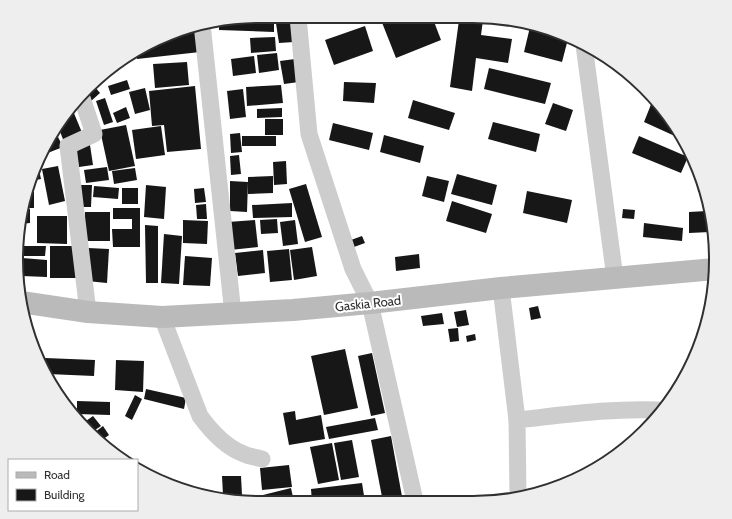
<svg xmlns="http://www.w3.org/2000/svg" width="732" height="519" viewBox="0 0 732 519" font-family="Cabin,sans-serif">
  <rect width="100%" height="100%" fill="#fff"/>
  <!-- building -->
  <g fill="#171717">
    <path d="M 260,16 L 274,16 L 274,32 L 219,30 L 219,21 Z"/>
    <path d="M 283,16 L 292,17 L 294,42 L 279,43 L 275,17 Z"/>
    <path d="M 320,17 L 349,18 L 349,19 L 320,21 Z"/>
    <path d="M 385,18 L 433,19 L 441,40 L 396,58 L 381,20 Z"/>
    <path d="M 459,20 L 483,20 L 481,35 L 512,39 L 508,63 L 476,58 L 472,91 L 450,87 Z"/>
    <path d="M 194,25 L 200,52 L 137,59 L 136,52 Z"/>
    <path d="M 365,26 L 373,51 L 334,65 L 325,40 Z"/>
    <path d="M 530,27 L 549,32 L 568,39 L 562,62 L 524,52 Z"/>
    <path d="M 275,37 L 276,51 L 251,53 L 250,38 Z"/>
    <path d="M 277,53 L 279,70 L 259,73 L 257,55 Z"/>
    <path d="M 254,56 L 256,73 L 233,76 L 231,59 Z"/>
    <path d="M 295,59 L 299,82 L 284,84 L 280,61 Z"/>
    <path d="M 187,62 L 189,85 L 155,88 L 153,64 Z"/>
    <path d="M 489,68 L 551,83 L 545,104 L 484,89 Z"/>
    <path d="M 127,80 L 130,89 L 111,95 L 108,86 Z"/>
    <path d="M 344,82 L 376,83 L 374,103 L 343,101 Z"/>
    <path d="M 281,85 L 283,103 L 247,106 L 246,87 Z"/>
    <path d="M 195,86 L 201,149 L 167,152 L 164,125 L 152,126 L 149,91 Z"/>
    <path d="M 95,87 L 100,93 L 90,102 L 85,96 Z"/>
    <path d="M 145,88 L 150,110 L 135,114 L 129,92 Z"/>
    <path d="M 243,89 L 246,117 L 230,119 L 227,91 Z"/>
    <path d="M 105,98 L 113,122 L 104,125 L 96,101 Z"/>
    <path d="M 413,100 L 455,113 L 449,130 L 408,118 Z"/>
    <path d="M 652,102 L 659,106 L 677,137 L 644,122 Z"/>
    <path d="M 553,103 L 573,110 L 566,131 L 545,124 Z"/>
    <path d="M 71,106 L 83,135 L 64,142 L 58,126 Z"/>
    <path d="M 126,107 L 130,118 L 117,123 L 113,113 Z"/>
    <path d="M 282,108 L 282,117 L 257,118 L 257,109 Z"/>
    <rect x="265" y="119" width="18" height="16"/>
    <path d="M 493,122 L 540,134 L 536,152 L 488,139 Z"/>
    <path d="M 333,123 L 373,133 L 369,150 L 329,140 Z"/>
    <path d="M 126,125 L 135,166 L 109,171 L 100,130 Z"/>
    <path d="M 161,126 L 165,155 L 136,159 L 132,130 Z"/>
    <path d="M 55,131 L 63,147 L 40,156 L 41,152 Z"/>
    <path d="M 240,133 L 242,152 L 231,153 L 230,134 Z"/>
    <path d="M 384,135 L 424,146 L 420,163 L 380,152 Z"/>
    <rect x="242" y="136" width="34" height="10"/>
    <path d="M 639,136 L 688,157 L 681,173 L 632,153 Z"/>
    <path d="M 90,145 L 93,165 L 79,167 L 75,147 Z"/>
    <path d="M 239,155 L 241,174 L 231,175 L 230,156 Z"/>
    <path d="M 286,161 L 287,184 L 274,185 L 273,162 Z"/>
    <path d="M 58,166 L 65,201 L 49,205 L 42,169 Z"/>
    <path d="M 107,167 L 109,180 L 86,183 L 84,170 Z"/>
    <path d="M 135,168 L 137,180 L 114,184 L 112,171 Z"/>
    <path d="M 39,170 L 41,179 L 31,181 L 35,171 Z"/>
    <path d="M 457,174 L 497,185 L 492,205 L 451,194 Z"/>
    <path d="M 273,176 L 273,193 L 248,194 L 248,177 Z"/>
    <path d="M 427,176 L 449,181 L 444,202 L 422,196 Z"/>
    <path d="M 697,177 L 701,177 L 703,181 L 704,192 L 698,192 Z"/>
    <path d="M 230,181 L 248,182 L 247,212 L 230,211 Z"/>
    <path d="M 306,184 L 322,237 L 305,242 L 289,189 Z"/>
    <path d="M 77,185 L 92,185 L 91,207 L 77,207 Z"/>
    <path d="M 146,185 L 166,187 L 164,219 L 144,217 Z"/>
    <path d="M 94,186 L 119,188 L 118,199 L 93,197 Z"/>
    <rect x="122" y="188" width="16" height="16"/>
    <path d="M 204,188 L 206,202 L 195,203 L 194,189 Z"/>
    <path d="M 527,191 L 572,200 L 567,223 L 523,213 Z"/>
    <path d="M 27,192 L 34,192 L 34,208 L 22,208 Z"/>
    <path d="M 452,201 L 492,214 L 486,233 L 446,221 Z"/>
    <path d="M 292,203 L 292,217 L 253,218 L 252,205 Z"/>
    <path d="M 206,204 L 207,219 L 197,219 L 196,205 Z"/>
    <path d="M 113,208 L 140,208 L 140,247 L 113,247 L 112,229 L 132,229 L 132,219 L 113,219 Z"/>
    <path d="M 30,209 L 30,223 L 20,224 L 22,210 Z"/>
    <path d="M 623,209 L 635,210 L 634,219 L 622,218 Z"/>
    <path d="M 707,211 L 710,232 L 689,233 L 689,212 Z"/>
    <rect x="85" y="212" width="25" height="29"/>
    <path d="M 37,216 L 67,216 L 67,244 L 37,243 Z"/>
    <path d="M 277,219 L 278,233 L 261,234 L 260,220 Z"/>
    <path d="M 183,220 L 208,221 L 207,244 L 183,243 Z"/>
    <path d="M 255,220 L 258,247 L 230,250 L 228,222 Z"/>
    <path d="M 295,220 L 298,244 L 283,246 L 280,222 Z"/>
    <path d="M 644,223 L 683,228 L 682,241 L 643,237 Z"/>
    <path d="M 145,225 L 158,226 L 158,283 L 146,283 Z"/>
    <path d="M 164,234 L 182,236 L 179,284 L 161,283 Z"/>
    <path d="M 362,236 L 365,243 L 354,247 L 351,240 Z"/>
    <path d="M 21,246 L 46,246 L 45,256 L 20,256 Z"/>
    <path d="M 50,246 L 75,246 L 76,278 L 50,278 Z"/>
    <path d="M 312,247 L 317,276 L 294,280 L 290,250 Z"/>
    <path d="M 88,248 L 109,249 L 107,283 L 87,281 Z"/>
    <path d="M 289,249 L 292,280 L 270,282 L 267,251 Z"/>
    <path d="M 263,250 L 265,273 L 238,276 L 235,253 Z"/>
    <path d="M 419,254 L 420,268 L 396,271 L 395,257 Z"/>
    <path d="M 185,256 L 212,258 L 210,286 L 183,285 Z"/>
    <path d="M 22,258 L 47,260 L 47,277 L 22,276 Z"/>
    <path d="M 538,306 L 541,318 L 531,320 L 529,308 Z"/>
    <path d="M 466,310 L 469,325 L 457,327 L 454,312 Z"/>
    <path d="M 442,313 L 444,324 L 423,326 L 421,316 Z"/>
    <path d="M 458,328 L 459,341 L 450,342 L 448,329 Z"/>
    <path d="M 475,334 L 476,340 L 467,342 L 466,336 Z"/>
    <path d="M 345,349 L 358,408 L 324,415 L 311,356 Z"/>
    <path d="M 372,353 L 385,413 L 371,416 L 358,356 Z"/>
    <path d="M 45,358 L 95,360 L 94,376 L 48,374 L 45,369 Z"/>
    <path d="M 116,360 L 144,361 L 143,392 L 115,390 Z"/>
    <path d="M 146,389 L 186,398 L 184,409 L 144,399 Z"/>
    <path d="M 135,395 L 142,399 L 132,420 L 125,416 Z"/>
    <path d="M 77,401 L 110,402 L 110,415 L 77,414 Z"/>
    <path d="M 295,411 L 296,420 L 321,415 L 325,439 L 289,445 L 283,413 Z"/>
    <path d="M 82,416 L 86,421 L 93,416 L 101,426 L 92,432 L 77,420 Z"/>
    <path d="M 375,418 L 378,430 L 329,439 L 326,427 Z"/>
    <path d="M 103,426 L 109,435 L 102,440 L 94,433 Z"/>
    <path d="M 391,436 L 403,502 L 383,502 L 371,440 Z"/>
    <path d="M 352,440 L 359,477 L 341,480 L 334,443 Z"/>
    <path d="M 332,443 L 339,480 L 318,484 L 310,447 Z"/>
    <path d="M 289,465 L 292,487 L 262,490 L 260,468 Z"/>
    <path d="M 222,476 L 241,476 L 242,495 L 223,495 Z"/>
    <path d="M 362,483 L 365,502 L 312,502 L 311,489 Z"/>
    <path d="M 291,488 L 294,502 L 256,502 L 255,497 Z"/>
  </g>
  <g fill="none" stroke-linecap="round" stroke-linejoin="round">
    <!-- minor -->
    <g stroke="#cdcdcd" stroke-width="17">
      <path d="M 298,17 L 309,134 L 353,269 L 370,303 L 415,501"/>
      <path d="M 202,24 L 233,314"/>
      <path d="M 584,45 L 615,278"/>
      <path d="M 81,95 L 94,134 L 68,146 L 88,312"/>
      <path d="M 501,288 L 517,420"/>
      <path d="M 162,317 L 200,416 C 211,431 227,448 244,454 C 250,457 256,457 262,459"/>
      <path d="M 518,497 L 517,420 C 564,415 611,408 658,410"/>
    </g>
    <!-- secondary -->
    <path stroke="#bababa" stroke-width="22" d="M 21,302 L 88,312 L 162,317 L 293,310 L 370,303 L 501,288 L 715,269"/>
  </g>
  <g text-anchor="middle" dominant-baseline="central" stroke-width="4" stroke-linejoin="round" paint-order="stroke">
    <!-- street labels -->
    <g font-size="13" fill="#303030" stroke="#fff">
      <text transform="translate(368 303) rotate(-6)">Gaskia Road</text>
    </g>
  </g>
  <!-- crop -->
  <path d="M0 0H732V519H0ZM259 23H473A236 236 0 0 1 709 259V260A236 236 0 0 1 473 496H259A236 236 0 0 1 23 260V259A236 236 0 0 1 259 23Z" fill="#eee" fill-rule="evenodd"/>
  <path fill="none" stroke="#303030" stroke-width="2" d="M259 23H473A236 236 0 0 1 709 259V260A236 236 0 0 1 473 496H259A236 236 0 0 1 23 260V259A236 236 0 0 1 259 23Z"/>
  <!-- legend -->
  <rect x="8" y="459" width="130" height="52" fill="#ffffff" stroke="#acacac"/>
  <rect x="16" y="472" width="20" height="6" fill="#bababa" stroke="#acacac"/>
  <text x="44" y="479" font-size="12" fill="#303030">Road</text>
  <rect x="16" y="489" width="20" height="12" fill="#171717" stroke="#acacac"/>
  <text x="44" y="499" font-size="12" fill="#303030">Building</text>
</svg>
